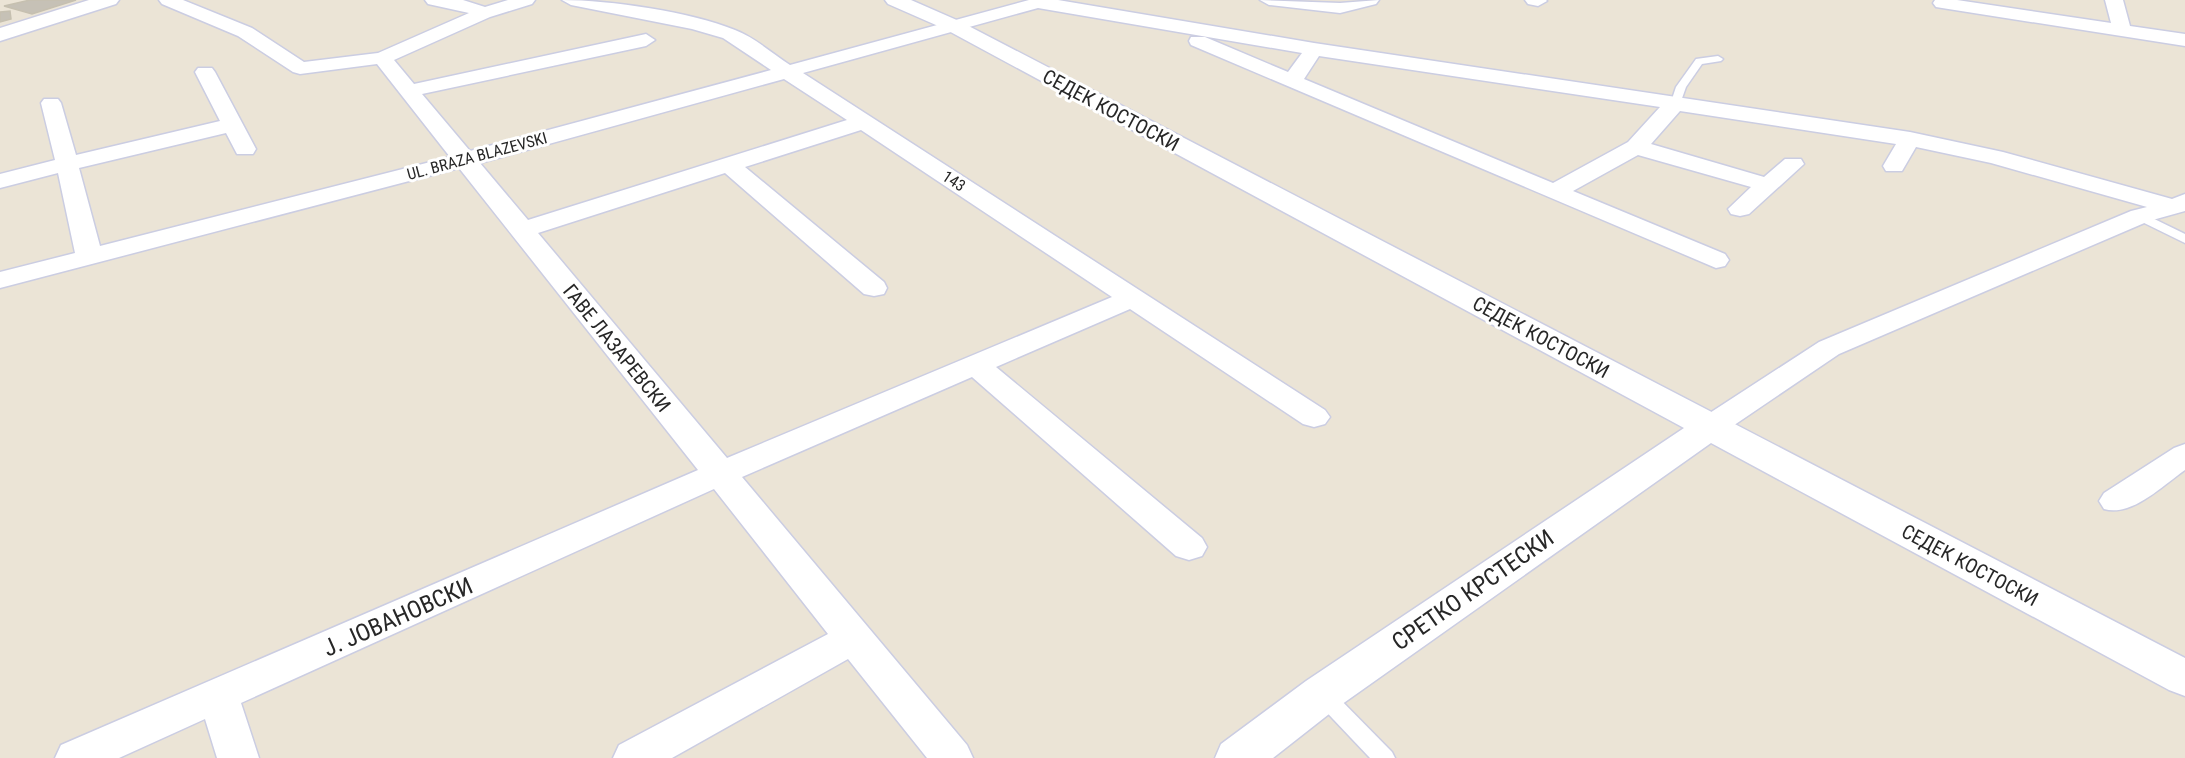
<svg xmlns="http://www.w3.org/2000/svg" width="2185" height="758" viewBox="0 0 2185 758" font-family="'Roboto Condensed',sans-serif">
  <rect width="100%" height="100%" fill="#ebe4d6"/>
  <!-- building -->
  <g fill="#c6c1b6" stroke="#c6c0b0" stroke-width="1.5">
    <path d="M 30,0 L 76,0 L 32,14 L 4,6 Z"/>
    <path d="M 10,11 L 11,19 L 0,22 L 0,12 Z"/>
  </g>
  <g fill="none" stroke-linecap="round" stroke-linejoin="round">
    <defs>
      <g id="lane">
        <path d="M 1718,56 L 1723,59 L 1721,61 L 1702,64 L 1686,87 L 1680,104 L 1672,104 L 1671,102 L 1676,87 L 1696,59 Z"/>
        <path d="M 2140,212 L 2185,234 L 2185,243 L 2136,219 L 2136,213 Z"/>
        <path d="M 1322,686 L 1329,688 L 1392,752 L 1395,758 L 1370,758 L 1315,700 L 1312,694 L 1315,688 Z"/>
      </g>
      <g id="street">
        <path d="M 159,0 L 183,0 L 252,28 L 304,62 L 378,53 L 469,13 L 428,4 L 425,0 L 463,0 L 485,7 L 508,0 L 535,0 L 532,4 L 490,17 L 394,60 L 414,84 L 646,34 L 655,40 L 646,46 L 422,94 L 470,151 L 771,70 L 723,38 L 692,29 L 571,5 L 562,0 C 610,0 691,12 735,30 C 754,37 773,54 790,65 L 1029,0 L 1058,0 L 1314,43 L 1910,132 L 2003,152 L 2172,199 L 2185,194 L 2185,211 L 2149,221 L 1839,354 L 1721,434 L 1710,437 L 1699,434 L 1694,427 L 1699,420 L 1819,342 L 2131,211 L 2147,207 L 1991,163 L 1916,147 L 1902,171 L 1886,171 L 1883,166 L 1896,144 L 1680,111 L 1651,144 L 1764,177 L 1785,159 L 1801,159 L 1804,164 L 1749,214 L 1740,216 L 1731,214 L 1728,209 L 1751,187 L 1638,155 L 1573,191 L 1725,254 L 1729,260 L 1725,266 L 1716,268 L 1191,45 L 1189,41 L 1191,37 L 1205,37 L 1288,72 L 1302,53 L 1038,8 L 803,73 L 1325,410 L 1330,417 L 1325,424 L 1314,427 L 1303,424 L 1130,309 L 996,367 L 1202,538 L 1207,547 L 1202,556 L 1189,560 L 1176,556 L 972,377 L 742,477 L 967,745 L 973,758 L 927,758 L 848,659 L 672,758 L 613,758 L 619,745 L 828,634 L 714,489 L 241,703 L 259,758 L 217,758 L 205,719 L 119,758 L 55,758 L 61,745 L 698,470 L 459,168 L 0,288 L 0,272 L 75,253 L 58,173 L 0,188 L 0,174 L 55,160 L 41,103 L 44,99 L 58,99 L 61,103 L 76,155 L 220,121 L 195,72 L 198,68 L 212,68 L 215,72 L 256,149 L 253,154 L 237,154 L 226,133 L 79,168 L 100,246 L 450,157 L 377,64 L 300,74 L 293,72 L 238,36 L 162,4 ZM 1319,56 L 1660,107 L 1628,142 L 1553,183 L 1304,79 ZM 784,79 L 847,120 L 528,220 L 480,163 ZM 861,130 L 1112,297 L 727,458 L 538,233 L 725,173 L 864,294 L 874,296 L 884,294 L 887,288 L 884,282 L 745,167 Z"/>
        <path d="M 1260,0 L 1340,3 L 1379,0 L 1376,4 L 1340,13 L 1269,5 Z"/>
        <path d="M 1525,0 L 1546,0 L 1547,1 L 1538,6 L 1528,4 Z"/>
        <path d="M 1935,0 L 1957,0 L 2111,23 L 2105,0 L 2123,0 L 2130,26 L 2185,34 L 2185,46 L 1942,8 L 1936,7 L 1933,3 Z"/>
        <path d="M 2185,444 L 2185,470 C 2162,486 2132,517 2104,509 L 2099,501 L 2104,493 L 2174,448 Z"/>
      </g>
      <g id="secondary">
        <path d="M 89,0 L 119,0 L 116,4 L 0,41 L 0,28 Z"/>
        <path d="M 885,0 L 911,0 L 959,21 L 2185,658 L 2185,696 L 2169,690 L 1711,443 L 1338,707 L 1273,758 L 1215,758 L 1221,744 L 1306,681 L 1684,428 L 945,29 L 888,4 Z"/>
      </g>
    </defs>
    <!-- lane casing -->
    <use href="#lane" stroke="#cbcde2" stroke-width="3"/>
    <!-- street casing -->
    <use href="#street" stroke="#cbcde2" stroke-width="3"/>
    <!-- secondary casing -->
    <use href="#secondary" stroke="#cbcde2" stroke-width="3"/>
    <!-- lane -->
    <use href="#lane" fill="#fff" fill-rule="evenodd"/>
    <!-- street -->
    <use href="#street" fill="#fff" fill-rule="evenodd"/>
    <!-- secondary -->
    <use href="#secondary" fill="#fff" fill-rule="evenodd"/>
  </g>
  <g text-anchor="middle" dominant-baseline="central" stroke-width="6" stroke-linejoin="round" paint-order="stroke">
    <!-- far-street labels -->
    <g font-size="16" fill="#272727" stroke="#fff">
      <text transform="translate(477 156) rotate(-15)">UL. BRAZA BLAZEVSKI</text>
      <text transform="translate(954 181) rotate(33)">143</text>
    </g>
    <!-- street labels -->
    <g font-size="20" fill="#272727" stroke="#fff">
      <text transform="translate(1111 110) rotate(28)">СЕДЕК КОСТОСКИ</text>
      <text transform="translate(1541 337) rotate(28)">СЕДЕК КОСТОСКИ</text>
      <text transform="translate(617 348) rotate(51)">ГАВЕ ЛАЗАРЕВСКИ</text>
      <text transform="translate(1970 565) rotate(28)">СЕДЕК КОСТОСКИ</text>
    </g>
    <!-- near-street labels -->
    <g font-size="24" fill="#272727" stroke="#fff">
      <text transform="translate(1473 590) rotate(-35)">СРЕТКО КРСТЕСКИ</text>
      <text transform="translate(398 617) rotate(-24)">Ј. ЈОВАНОВСКИ</text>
    </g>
  </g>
</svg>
